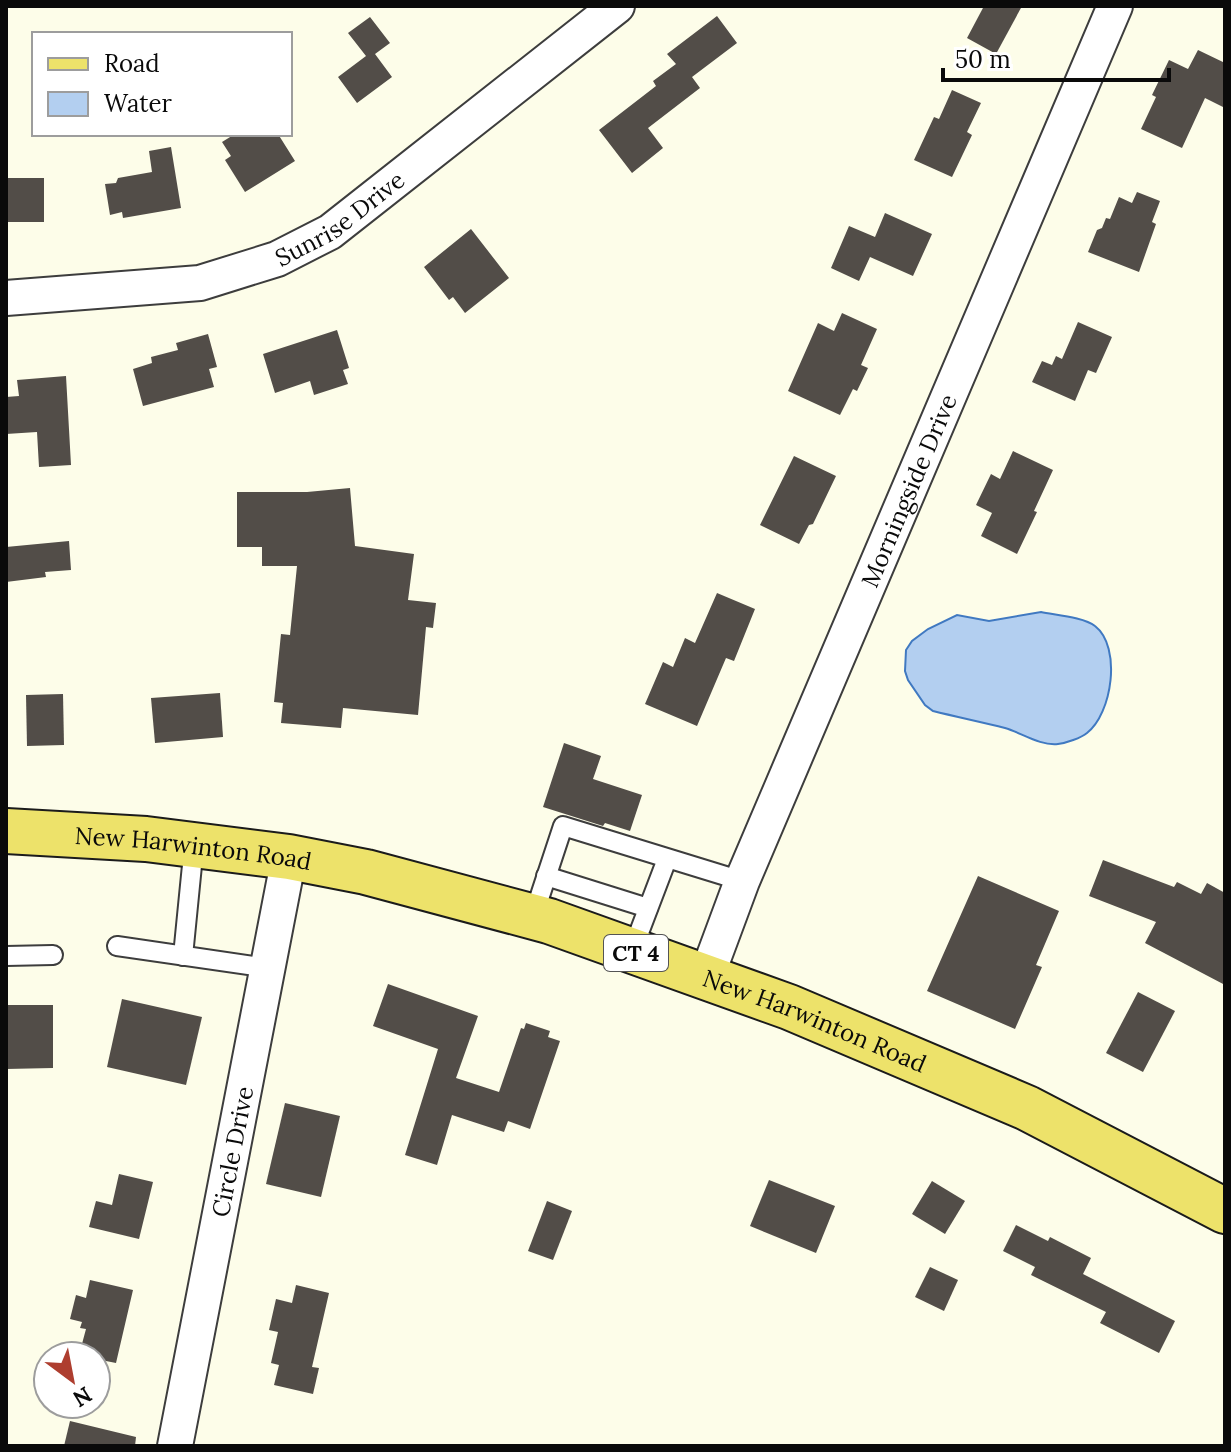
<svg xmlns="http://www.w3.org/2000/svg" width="1231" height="1452" viewBox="0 0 1231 1452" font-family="Lora,serif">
  <rect width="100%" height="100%" fill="#fdfde9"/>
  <!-- water -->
  <path fill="#b3cff0" stroke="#4079c1" stroke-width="2" d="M 1041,612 C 1055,615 1084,617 1095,626 C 1122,647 1112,714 1087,733 C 1081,738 1066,743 1058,744 C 1040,746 1022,733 1005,728 C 981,722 957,717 933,711 L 925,705 L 908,680 L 905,671 L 906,650 L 912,641 L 928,629 L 957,615 L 989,621 Z"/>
  <!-- building -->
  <g fill="#524d48">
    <path d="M 984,6 L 1022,6 L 996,54 L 967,38 Z"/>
    <path d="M 717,16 L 737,43 L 692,77 L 700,88 L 648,128 L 663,148 L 632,173 L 599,130 L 656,86 L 653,81 L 676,64 L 667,54 Z"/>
    <path d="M 370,17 L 390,43 L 375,54 L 392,77 L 357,103 L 338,77 L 366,56 L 348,33 Z"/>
    <path d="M 1198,50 L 1225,63 L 1225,108 L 1205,98 L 1182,148 L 1141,129 L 1156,97 L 1152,95 L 1169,60 L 1188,69 Z"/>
    <path d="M 952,90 L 981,103 L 967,132 L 972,135 L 952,177 L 914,160 L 934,117 L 939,119 Z"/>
    <path d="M 235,134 L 278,134 L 295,161 L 245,192 L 225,160 L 231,156 L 222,142 Z"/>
    <path d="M 171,147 L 181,208 L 123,218 L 122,212 L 110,215 L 105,184 L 116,183 L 118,178 L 152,172 L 149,151 Z"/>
    <rect x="6" y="178" width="38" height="44"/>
    <path d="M 1137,192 L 1160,201 L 1152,222 L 1156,224 L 1139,272 L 1088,252 L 1097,230 L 1102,228 L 1106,218 L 1110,219 L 1119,197 L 1132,203 Z"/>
    <path d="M 885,213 L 932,234 L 913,276 L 870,257 L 859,281 L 831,268 L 849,226 L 875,237 Z"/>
    <path d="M 471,229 L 509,278 L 465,313 L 453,297 L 449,300 L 424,267 Z"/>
    <path d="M 842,313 L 877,329 L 861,365 L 868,368 L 857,391 L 853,389 L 840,415 L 788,391 L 818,323 L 834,331 Z"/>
    <path d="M 1078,322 L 1112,337 L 1096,373 L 1088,370 L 1075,401 L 1032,382 L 1042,361 L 1052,365 L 1056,356 L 1062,359 Z"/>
    <path d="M 337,330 L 349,368 L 343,370 L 348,384 L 314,395 L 310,381 L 275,393 L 263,354 Z"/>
    <path d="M 208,334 L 217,367 L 209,369 L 214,387 L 143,406 L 133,369 L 152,363 L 151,357 L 178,350 L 176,343 Z"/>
    <path d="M 66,376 L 71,465 L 39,467 L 37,432 L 6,434 L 6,397 L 19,396 L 17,380 Z"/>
    <path d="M 1013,451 L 1053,470 L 1034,511 L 1037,512 L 1017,554 L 981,536 L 992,513 L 976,505 L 991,474 L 1000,479 Z"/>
    <path d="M 794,456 L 836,476 L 813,524 L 809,525 L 799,544 L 760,525 Z"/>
    <path d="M 350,488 L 355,546 L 414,554 L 408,600 L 436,603 L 433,628 L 426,627 L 418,715 L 343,708 L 341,728 L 281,723 L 283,703 L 274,702 L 281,634 L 290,635 L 297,566 L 262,566 L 262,547 L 237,547 L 237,492 L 307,492 Z"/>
    <path d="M 69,541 L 71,570 L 45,572 L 46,577 L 6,582 L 6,547 Z"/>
    <path d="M 717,593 L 755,609 L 734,661 L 726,658 L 697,726 L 645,704 L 663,662 L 673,667 L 685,638 L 695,643 Z"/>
    <path d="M 220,693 L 223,737 L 155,743 L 151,698 Z"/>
    <path d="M 63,694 L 64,745 L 27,746 L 26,695 Z"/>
    <path d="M 564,743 L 601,756 L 593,779 L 642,795 L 630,831 L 605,823 L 603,826 L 543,807 Z"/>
    <path d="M 1103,860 L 1174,887 L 1177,882 L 1201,894 L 1207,883 L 1225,893 L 1225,985 L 1145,943 L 1156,922 L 1089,896 Z"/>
    <path d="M 978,876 L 1059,911 L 1036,965 L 1042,967 L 1015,1029 L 927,991 Z"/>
    <path d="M 388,984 L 478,1016 L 456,1078 L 499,1092 L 521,1028 L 524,1029 L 526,1023 L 550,1031 L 548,1037 L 560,1041 L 530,1129 L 508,1121 L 504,1132 L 452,1115 L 437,1165 L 405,1155 L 438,1049 L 373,1026 Z"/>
    <path d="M 1138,992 L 1175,1011 L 1143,1072 L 1106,1053 Z"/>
    <path d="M 122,999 L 202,1017 L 186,1085 L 107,1067 Z"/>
    <path d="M 6,1005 L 53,1005 L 53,1068 L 6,1069 Z"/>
    <path d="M 285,1103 L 340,1116 L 321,1197 L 266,1184 Z"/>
    <path d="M 119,1174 L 153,1182 L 139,1239 L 89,1227 L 96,1201 L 112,1205 Z"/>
    <path d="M 769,1180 L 835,1206 L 816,1253 L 750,1226 Z"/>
    <path d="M 932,1181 L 965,1201 L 945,1234 L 912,1214 Z"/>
    <path d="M 547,1201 L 572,1211 L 553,1260 L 528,1251 Z"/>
    <path d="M 1016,1225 L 1048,1241 L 1050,1237 L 1091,1258 L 1083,1274 L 1175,1321 L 1159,1353 L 1100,1323 L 1106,1312 L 1031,1275 L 1035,1267 L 1003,1251 Z"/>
    <path d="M 930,1267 L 958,1280 L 944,1311 L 915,1297 Z"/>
    <path d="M 90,1280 L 133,1290 L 116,1363 L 96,1359 L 96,1356 L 79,1355 L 86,1329 L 80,1328 L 82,1322 L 70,1319 L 76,1295 L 86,1298 Z"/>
    <path d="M 296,1285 L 329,1293 L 312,1367 L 319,1368 L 313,1394 L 274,1385 L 279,1365 L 271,1363 L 278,1332 L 269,1330 L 276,1299 L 292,1303 Z"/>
    <path d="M 70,1421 L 136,1437 L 135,1446 L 64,1446 Z"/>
  </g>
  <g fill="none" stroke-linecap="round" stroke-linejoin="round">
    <defs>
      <g id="lane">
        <path d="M 546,876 L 648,908"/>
        <path d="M 533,917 L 563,826 L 742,881"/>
        <path d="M 117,946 L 268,968"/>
        <path d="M 632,951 L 667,859"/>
        <path d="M 6,956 L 53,955"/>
        <path d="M 183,956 L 194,845"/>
      </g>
      <g id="street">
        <path id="s1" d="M 6,298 L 200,283 L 277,259 L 330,232 L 617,6"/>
        <path id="s2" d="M 706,978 L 742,881 L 1115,6"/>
        <path id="s3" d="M 175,1446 L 289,857"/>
      </g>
      <g id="primary">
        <path id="s4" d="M 6,831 L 146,839 L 289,857 L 366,872 L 549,921 L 789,1007 L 1027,1108 L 1225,1211"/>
      </g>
    </defs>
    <!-- lane casing -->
    <use href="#lane" stroke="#3d3d3d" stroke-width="22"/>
    <!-- street casing -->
    <use href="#street" stroke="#3d3d3d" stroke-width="38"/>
    <!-- primary casing -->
    <use href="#primary" stroke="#1b1b1b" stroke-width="48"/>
    <!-- lane -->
    <use href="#lane" stroke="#fff" stroke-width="18"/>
    <!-- street -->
    <use href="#street" stroke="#fff" stroke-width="34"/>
    <!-- primary -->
    <use href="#primary" stroke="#ede26a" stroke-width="44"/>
  </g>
  <g text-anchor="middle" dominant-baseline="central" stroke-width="8" stroke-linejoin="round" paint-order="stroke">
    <!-- shield labels -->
    <rect fill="#fff" stroke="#545454" stroke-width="2" x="604" y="935" width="64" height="36" rx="6"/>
    <g font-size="22" font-weight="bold" fill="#0a0a0a">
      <text x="636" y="953">CT 4</text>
    </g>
    <!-- street labels -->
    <g font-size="24" fill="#0a0a0a" stroke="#fff">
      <text stroke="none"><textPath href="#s1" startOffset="350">Sunrise Drive</textPath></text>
      <text stroke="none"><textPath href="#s2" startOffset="528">Morningside Drive</textPath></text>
      <text stroke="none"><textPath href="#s4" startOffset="188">New Harwinton Road</textPath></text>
      <text stroke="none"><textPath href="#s4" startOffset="836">New Harwinton Road</textPath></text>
      <text stroke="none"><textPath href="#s3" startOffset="300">Circle Drive</textPath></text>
    </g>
  </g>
  <!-- border -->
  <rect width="1231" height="1452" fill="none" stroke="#0a0a0a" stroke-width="16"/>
  <!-- legend -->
  <rect x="32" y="32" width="260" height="104" fill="#ffffff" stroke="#9d9d9d" stroke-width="2"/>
  <rect x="48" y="58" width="40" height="12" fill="#ede26a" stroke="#9d9d9d" stroke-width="2"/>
  <text x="104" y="72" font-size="24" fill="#0a0a0a">Road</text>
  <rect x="48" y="92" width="40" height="24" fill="#b3cff0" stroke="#9d9d9d" stroke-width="2"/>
  <text x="104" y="112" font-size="24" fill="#0a0a0a">Water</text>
  <!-- north arrow -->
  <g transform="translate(72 1380) rotate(148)"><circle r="38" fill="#ffffff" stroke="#9d9d9d" stroke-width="2"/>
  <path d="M0-6L14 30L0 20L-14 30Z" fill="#ae3e2f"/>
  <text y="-12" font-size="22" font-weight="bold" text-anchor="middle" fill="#0a0a0a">N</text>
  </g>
  <!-- scale -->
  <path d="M943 68v12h226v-12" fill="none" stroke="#0a0a0a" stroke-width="4"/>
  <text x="955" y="68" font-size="24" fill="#0a0a0a" stroke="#ffffff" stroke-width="6" paint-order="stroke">50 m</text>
</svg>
